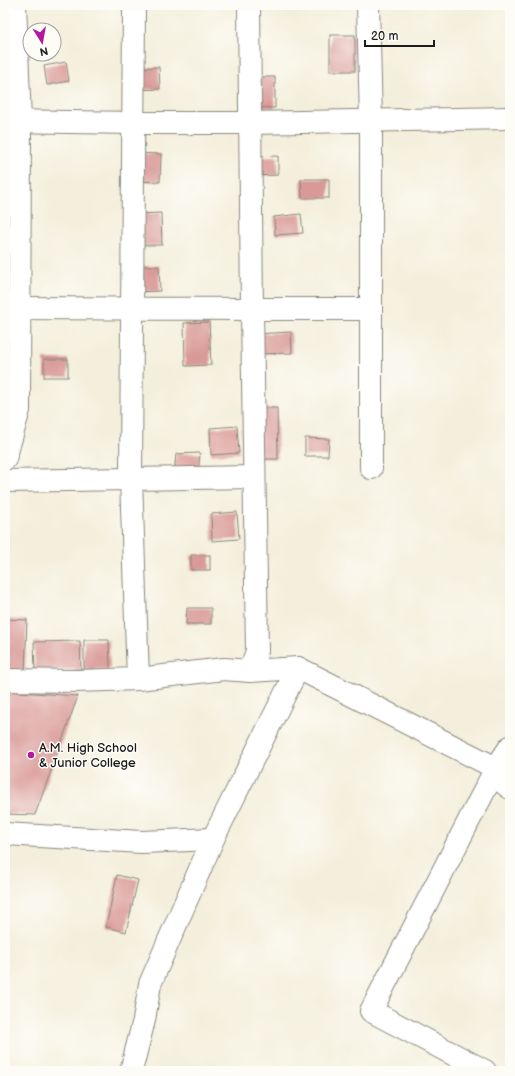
<svg xmlns="http://www.w3.org/2000/svg" width="515" height="1076" viewBox="0 0 515 1076" font-family="'Balsamiq Sans',sans-serif">
  <rect width="100%" height="100%" fill="#fdfcf7"/>
  <filter id="ink" filterUnits="userSpaceOnUse"><feTurbulence type="fractalNoise" baseFrequency=".025" numOctaves="2"/><feDisplacementMap in="SourceGraphic" scale="8" xChannelSelector="R" yChannelSelector="G"/><feConvolveMatrix kernelMatrix="1 2 1 2 8 2 1 2 1" color-interpolation-filters="sRGB"/></filter>
  <filter id="wash" filterUnits="userSpaceOnUse"><feTurbulence type="fractalNoise" baseFrequency=".012" numOctaves="4" result="noise"/><feDisplacementMap in="SourceGraphic" scale="16" xChannelSelector="R" yChannelSelector="G"/><feGaussianBlur stdDeviation="0.9" result="paint"/><feColorMatrix in="noise" values="0 0 0 0 0 0 0 0 0 0 0 0 0 0 0 0 0 1.4 0 .05"/><feComposite in="paint" operator="in"/></filter>
  <g filter="url(#wash)">
    <rect width="100%" height="100%" fill="#f4efdc"/>
    <g id="blocks">
      <!-- building -->
      <g fill="#d99996">
        <rect x="330" y="35" width="25" height="36"/>
        <path d="M 66,62 L 69,81 L 47,85 L 44,66 Z"/>
        <path d="M 159,67 L 160,89 L 135,90 L 135,68 Z"/>
        <path d="M 246,77 L 275,77 L 275,108 L 245,107 Z"/>
        <path d="M 133,153 L 161,154 L 160,182 L 133,181 Z"/>
        <path d="M 278,156 L 278,175 L 253,176 L 253,157 Z"/>
        <path d="M 301,179 L 329,179 L 329,198 L 302,198 Z"/>
        <path d="M 161,213 L 162,245 L 135,245 L 135,214 Z"/>
        <path d="M 301,214 L 303,233 L 275,235 L 274,217 Z"/>
        <path d="M 134,266 L 159,266 L 160,291 L 134,292 Z"/>
        <path d="M 209,322 L 211,365 L 185,366 L 184,323 Z"/>
        <path d="M 291,332 L 292,353 L 256,354 L 255,334 Z"/>
        <rect x="44" y="359" width="24" height="18"/>
        <path d="M 258,408 L 277,408 L 278,459 L 259,459 Z"/>
        <path d="M 237,426 L 239,453 L 211,455 L 210,428 Z"/>
        <path d="M 305,438 L 329,439 L 328,456 L 305,456 Z"/>
        <path d="M 200,453 L 198,475 L 174,474 L 176,454 Z"/>
        <path d="M 237,512 L 239,539 L 212,541 L 211,514 Z"/>
        <rect x="191" y="555" width="19" height="15"/>
        <path d="M 187,608 L 211,608 L 211,624 L 186,624 Z"/>
        <path d="M 5,619 L 27,620 L 25,671 L 5,671 Z"/>
        <path d="M 84,640 L 109,640 L 110,669 L 84,669 Z"/>
        <path d="M 80,641 L 81,669 L 35,671 L 34,642 Z"/>
        <path d="M 5,691 L 78,696 L 35,815 L 5,814 Z"/>
        <path d="M 117,875 L 138,880 L 126,932 L 106,927 Z"/>
      </g>
    </g>
  </g>
  <g filter="url(#ink)">
    <use href="#blocks" fill-opacity="0" stroke="#88867c" stroke-width="1"/>
    <g fill="none" stroke-linecap="round" stroke-linejoin="round">
      <defs>
        <g id="minor">
          <path d="M 249,5 L 252,309 L 370,309"/>
          <path d="M 368,5 L 371,120 L 371,468"/>
          <path d="M 5,121 L 134,123 L 250,123 L 510,118"/>
          <path d="M 5,308 L 252,309 L 257,651 L 250,671 L 224,669 L 138,679 L 131,479 L 134,5"/>
          <path d="M 5,459 L 19,410 L 20,120 L 15,5"/>
          <path d="M 5,481 L 254,477"/>
          <path d="M 250,671 L 298,668 L 496,768"/>
          <path d="M 5,680 L 76,681 L 138,679"/>
          <path d="M 493,775 L 510,788"/>
          <path d="M 5,834 L 142,842 L 213,839"/>
          <path d="M 131,1071 L 144,1020 L 150,984 L 213,839 L 298,668"/>
          <path d="M 485,1071 L 371,1011 L 496,768 L 510,747"/>
        </g>
      </defs>
      <!-- minor casing -->
      <use href="#minor" stroke="#88867c" stroke-width="24"/>
      <!-- minor -->
      <use href="#minor" stroke="#fff" stroke-width="22"/>
    </g>
  </g>
  <!-- markers -->
  <circle fill="#b5179e" stroke="#fdfcf7" stroke-width="1.5" cx="31" cy="755" r="4"/>
  <g text-anchor="middle" dominant-baseline="central" stroke-width="3" stroke-linejoin="round" paint-order="stroke">
    <!-- poi labels -->
    <g font-size="13" fill="#1c1c1c" stroke="#fdfcf7" text-anchor="start">
      <text x="39" y="748">A.M. High School<tspan x="39" dy="15">&amp; Junior College</tspan></text>
    </g>
  </g>
  <!-- margin -->
  <rect width="515" height="1076" fill="none" stroke="#fdfcf7" stroke-width="20"/>
  <!-- north arrow -->
  <g transform="translate(42 42) rotate(169)"><circle r="19" fill="#fdfcf7" stroke="#a3a29f"/>
  <path d="M0-3L7 15L0 10L-7 15Z" fill="#b5179e"/>
  <text y="-6" font-size="11" font-weight="bold" text-anchor="middle" fill="#1c1c1c">N</text>
  </g>
  <!-- scale -->
  <path d="M365 40v6h69v-6" fill="none" stroke="#1c1c1c" stroke-width="2"/>
  <text x="371" y="40" font-size="12" fill="#1c1c1c" stroke="#fdfcf7" stroke-width="3" paint-order="stroke">20 m</text>
</svg>
